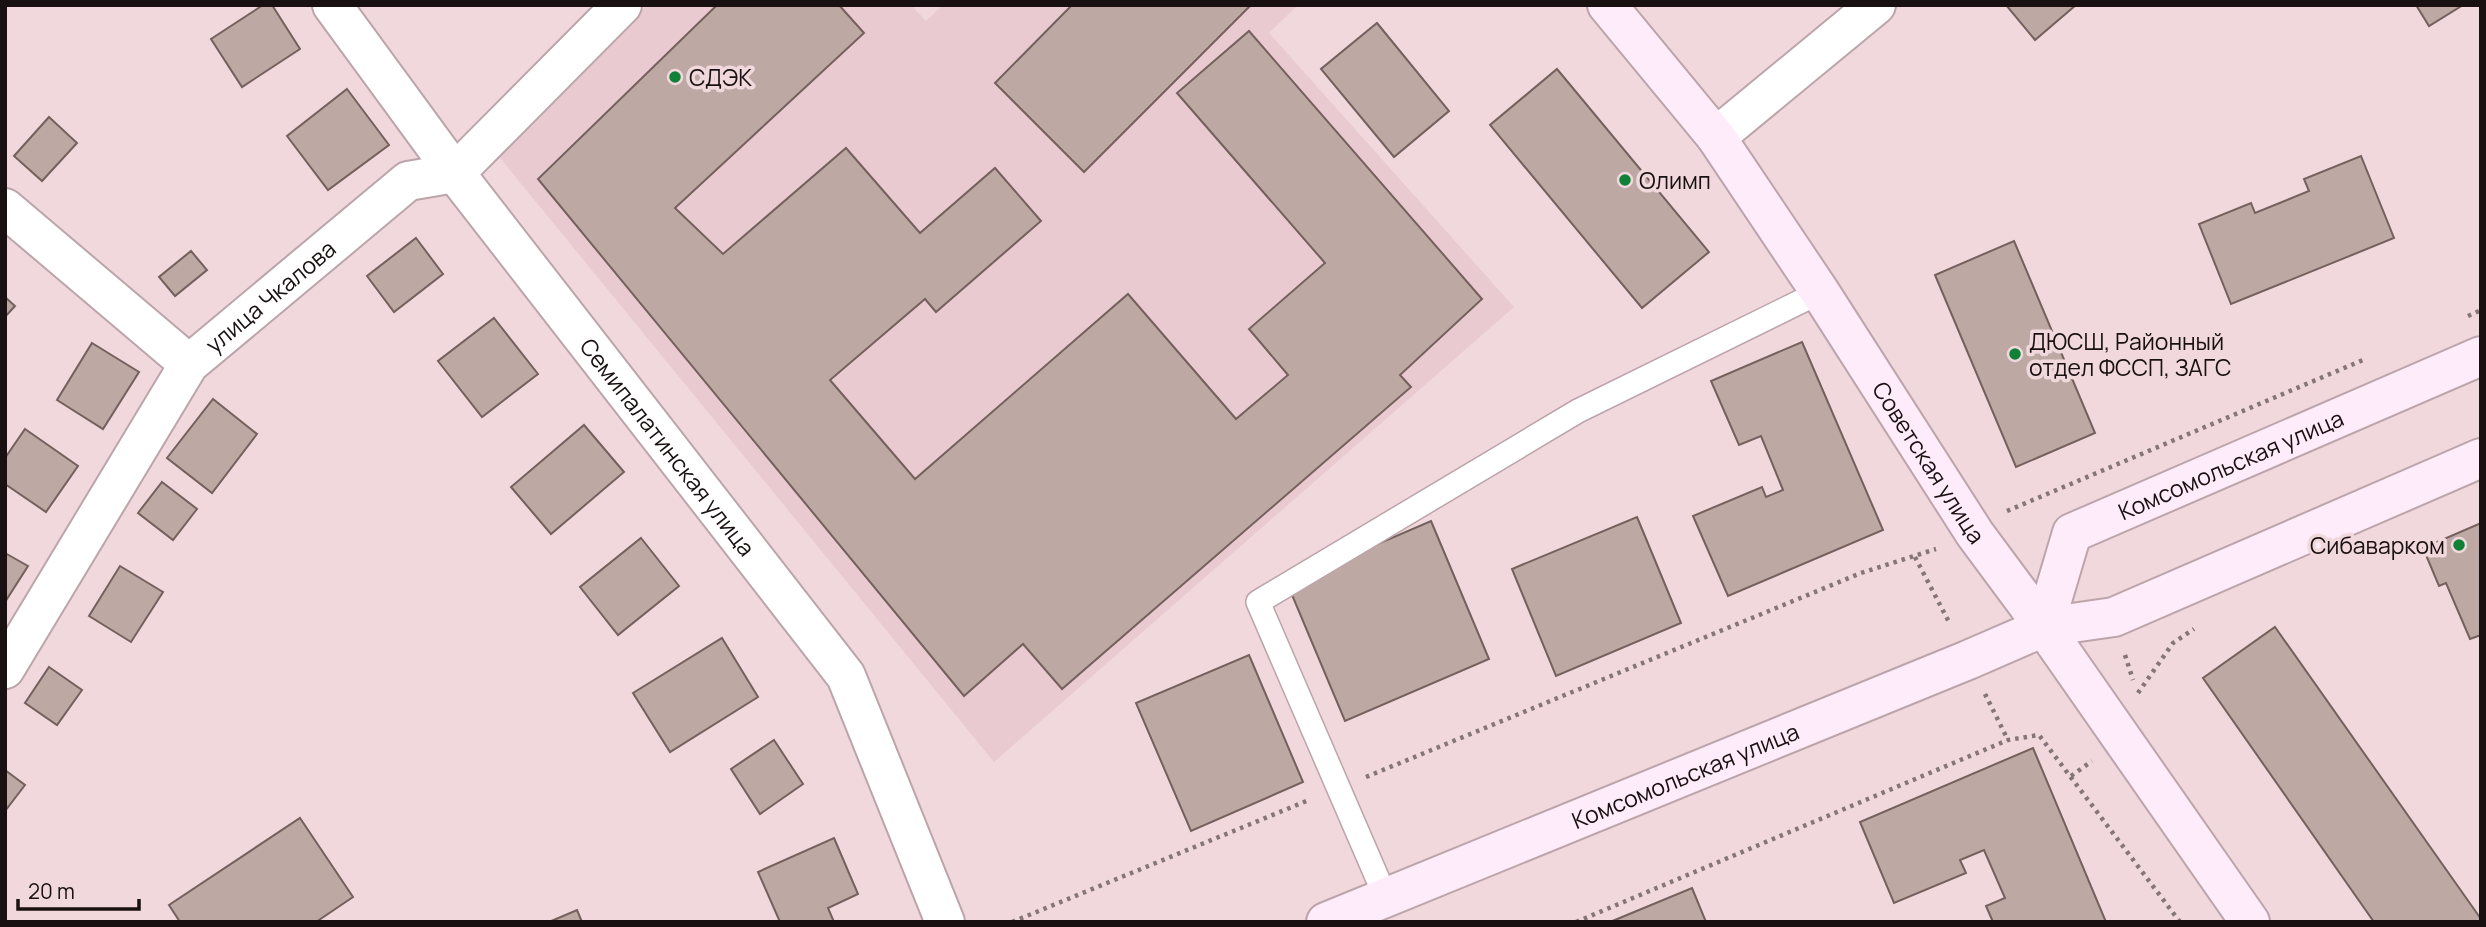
<svg xmlns="http://www.w3.org/2000/svg" width="2486" height="927" viewBox="0 0 2486 927" font-family="Manrope,sans-serif">
  <rect width="100%" height="100%" fill="#f0d8dd"/>
  <!-- built -->
  <path fill="#eacad1" d="M 647,5 L 911,5 L 926,21 L 943,5 L 1298,5 L 1269,33 L 1514,307 L 994,762 L 496,153 Z"/>
  <!-- building -->
  <g fill="#bea8a3" stroke="#74605c" stroke-width="2">
    <path d="M 263,5 L 272,5 L 300,49 L 242,87 L 211,39 Z"/>
    <path d="M 717,5 L 839,5 L 864,33 L 675,208 L 723,254 L 846,148 L 920,233 L 995,168 L 1041,221 L 936,312 L 925,299 L 830,380 L 915,479 L 1128,294 L 1236,419 L 1288,375 L 1249,329 L 1325,263 L 1177,93 L 1249,31 L 1482,299 L 1400,375 L 1411,387 L 1062,689 L 1023,644 L 964,696 L 538,179 Z"/>
    <path d="M 1072,5 L 1251,5 L 1084,172 L 995,83 Z"/>
    <path d="M 2006,5 L 2076,5 L 2035,40 Z"/>
    <path d="M 2416,5 L 2463,5 L 2429,26 Z"/>
    <path d="M 1377,23 L 1449,111 L 1394,157 L 1321,69 Z"/>
    <path d="M 1557,69 L 1709,252 L 1642,308 L 1490,125 Z"/>
    <path d="M 347,89 L 389,145 L 328,190 L 287,136 Z"/>
    <path d="M 49,117 L 77,143 L 42,181 L 14,156 Z"/>
    <path d="M 2361,156 L 2394,238 L 2231,304 L 2199,224 L 2251,203 L 2255,213 L 2309,191 L 2304,179 Z"/>
    <path d="M 416,238 L 443,274 L 394,312 L 367,276 Z"/>
    <path d="M 2014,241 L 2095,433 L 2016,467 L 1935,275 Z"/>
    <path d="M 191,251 L 207,270 L 175,296 L 159,277 Z"/>
    <path d="M 5,297 L 15,306 L 5,317 Z"/>
    <path d="M 494,318 L 538,374 L 482,417 L 438,361 Z"/>
    <path d="M 1802,342 L 1883,530 L 1728,596 L 1693,516 L 1762,487 L 1766,497 L 1783,490 L 1761,436 L 1739,445 L 1711,381 Z"/>
    <path d="M 92,343 L 139,372 L 103,429 L 57,400 Z"/>
    <path d="M 213,399 L 257,434 L 212,493 L 167,458 Z"/>
    <path d="M 584,425 L 624,472 L 551,534 L 511,487 Z"/>
    <path d="M 25,429 L 78,466 L 46,512 L 5,484 L 5,458 Z"/>
    <path d="M 162,482 L 197,509 L 173,540 L 138,513 Z"/>
    <path d="M 1637,517 L 1681,623 L 1556,676 L 1512,569 Z"/>
    <path d="M 1431,521 L 1489,659 L 1345,721 L 1287,583 Z"/>
    <path d="M 2481,523 L 2481,635 L 2470,639 L 2446,583 L 2439,586 L 2423,548 Z"/>
    <path d="M 641,538 L 679,586 L 618,635 L 580,587 Z"/>
    <path d="M 5,553 L 28,566 L 5,602 Z"/>
    <path d="M 120,566 L 163,592 L 131,642 L 89,616 Z"/>
    <path d="M 2275,627 L 2481,919 L 2481,922 L 2374,922 L 2203,678 Z"/>
    <path d="M 722,638 L 758,697 L 670,752 L 633,693 Z"/>
    <path d="M 1249,655 L 1303,782 L 1191,831 L 1136,703 Z"/>
    <path d="M 49,667 L 82,690 L 57,725 L 25,703 Z"/>
    <path d="M 774,740 L 803,784 L 760,814 L 731,769 Z"/>
    <path d="M 2033,748 L 2106,922 L 1993,922 L 1986,906 L 2005,898 L 1984,850 L 1960,860 L 1966,873 L 1894,903 L 1860,822 Z"/>
    <path d="M 5,770 L 25,785 L 5,811 Z"/>
    <path d="M 300,818 L 353,897 L 316,922 L 180,922 L 169,905 Z"/>
    <path d="M 834,838 L 858,894 L 828,908 L 834,922 L 780,922 L 758,872 Z"/>
    <path d="M 1692,888 L 1706,922 L 1610,922 Z"/>
    <path d="M 577,910 L 582,922 L 549,922 Z"/>
  </g>
  <g fill="none" stroke-linecap="round" stroke-linejoin="round">
    <defs>
      <path id="lane" d="M 1386,898 L 1258,602 L 1578,411 L 1820,292"/>
      <g id="street">
        <path id="s1" d="M 332,5 L 455,173 L 846,676 L 945,922"/>
        <path d="M 1716,137 L 1876,5"/>
        <path d="M 5,208 L 189,364"/>
        <path id="s2" d="M 5,669 L 189,364 L 408,181 L 455,173 L 622,5"/>
      </g>
      <g id="secondary">
        <path id="s3" d="M 1607,5 L 1716,137 L 1820,292 L 1975,534 L 2044,627 L 2250,922"/>
        <path id="s4" d="M 2044,627 L 2072,533 L 2481,356"/>
        <path id="s5" d="M 1326,922 L 1968,660 L 2044,627 L 2114,617 L 2481,458"/>
      </g>
    </defs>
    <!-- lane casing -->
    <use href="#lane" stroke="#bca5aa" stroke-width="26"/>
    <!-- street casing -->
    <use href="#street" stroke="#bca5aa" stroke-width="42"/>
    <!-- secondary casing -->
    <use href="#secondary" stroke="#bca5aa" stroke-width="42"/>
    <!-- path -->
    <g stroke="#857578" stroke-width="4.5" stroke-dasharray="3.5 5" stroke-linecap="butt">
      <path d="M 2468,316 L 2481,310"/>
      <path d="M 2007,511 L 2363,360"/>
      <path d="M 1915,557 L 1950,624"/>
      <path d="M 2125,655 L 2133,680"/>
      <path d="M 2138,693 L 2173,643 L 2194,629"/>
      <path d="M 1985,694 L 2008,740"/>
      <path d="M 2071,776 L 2092,761"/>
      <path d="M 1366,777 L 1861,573 L 1936,549"/>
      <path d="M 1012,922 L 1309,800"/>
      <path d="M 1576,922 L 2008,740 L 2039,735 L 2180,922"/>
    </g>
    <!-- lane -->
    <use href="#lane" stroke="#fff" stroke-width="23"/>
    <!-- street -->
    <use href="#street" stroke="#fff" stroke-width="38"/>
    <!-- secondary -->
    <use href="#secondary" stroke="#ffecfa" stroke-width="38"/>
  </g>
  <!-- markers -->
  <g fill="#128138" stroke="#f0d8dd" stroke-width="2.5">
    <circle cx="675" cy="77" r="7"/>
    <circle cx="1625" cy="180" r="7"/>
    <circle cx="2015" cy="354" r="7"/>
    <circle cx="2459" cy="545" r="7"/>
  </g>
  <g text-anchor="middle" dominant-baseline="central" stroke-width="7" stroke-linejoin="round" paint-order="stroke">
    <!-- poi labels -->
    <g font-size="23" fill="#181011" stroke="#f0d8dd" text-anchor="start">
      <text x="689" y="77">СДЭК</text>
      <text x="1639" y="180">Олимп</text>
      <text x="2029" y="341">ДЮСШ, Районный<tspan x="2029" dy="26">отдел ФССП, ЗАГС</tspan></text>
      <text x="2445" y="545" text-anchor="end">Сибаварком</text>
    </g>
    <!-- street labels -->
    <g font-size="23" fill="#181011" stroke="#f0d8dd">
      <text stroke="none"><textPath href="#s2" startOffset="462">улица Чкалова</textPath></text>
      <text stroke="none"><textPath href="#s1" startOffset="555">Семипалатинская улица</textPath></text>
      <text stroke="none"><textPath href="#s3" startOffset="560">Советская улица</textPath></text>
      <text stroke="none"><textPath href="#s4" startOffset="271">Комсомольская улица</textPath></text>
      <text stroke="none"><textPath href="#s5" startOffset="388">Комсомольская улица</textPath></text>
    </g>
  </g>
  <!-- border -->
  <rect width="2486" height="927" fill="none" stroke="#181011" stroke-width="14"/>
  <!-- scale -->
  <path d="M18 899v10h121v-10" fill="none" stroke="#181011" stroke-width="3.5"/>
  <text x="28" y="899" font-size="21" fill="#181011" stroke="#f0d8dd" stroke-width="5" paint-order="stroke">20 m</text>
</svg>
